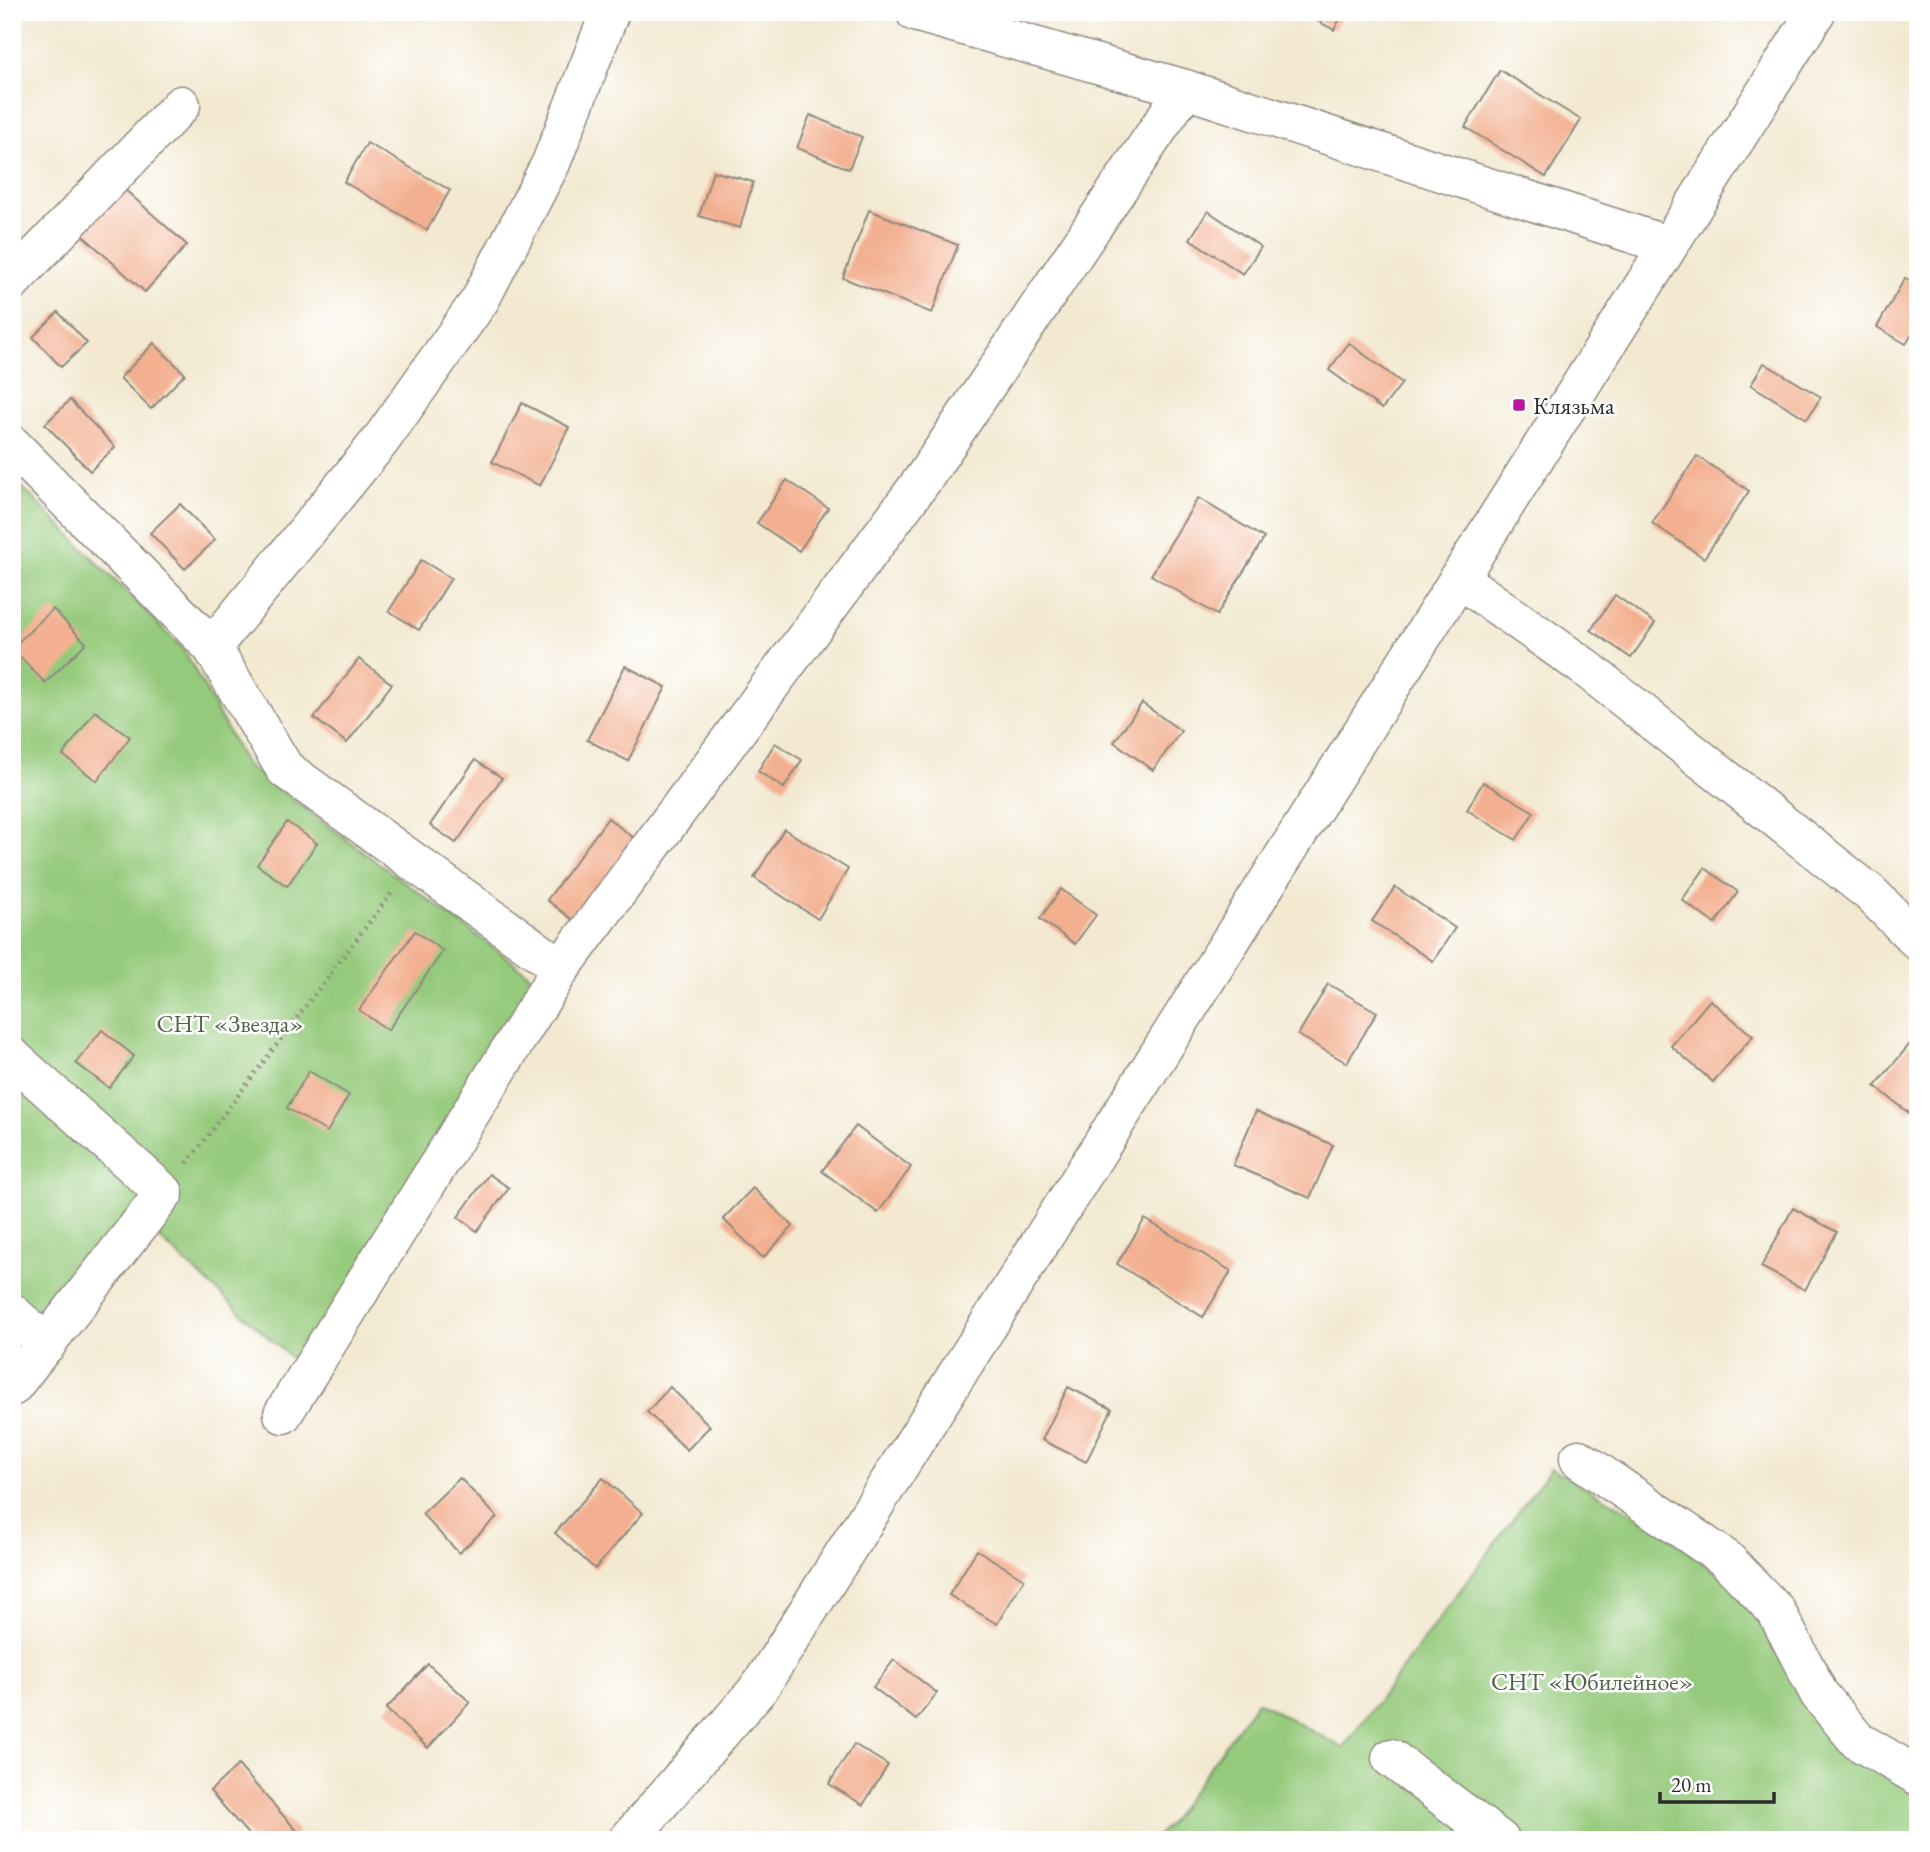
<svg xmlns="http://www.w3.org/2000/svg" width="1930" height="1852" viewBox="0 0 1930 1852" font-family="'EB Garamond',serif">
  <rect width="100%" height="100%" fill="#fff"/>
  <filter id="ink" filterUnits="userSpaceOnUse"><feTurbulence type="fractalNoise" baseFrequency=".0143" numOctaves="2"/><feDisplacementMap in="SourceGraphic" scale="14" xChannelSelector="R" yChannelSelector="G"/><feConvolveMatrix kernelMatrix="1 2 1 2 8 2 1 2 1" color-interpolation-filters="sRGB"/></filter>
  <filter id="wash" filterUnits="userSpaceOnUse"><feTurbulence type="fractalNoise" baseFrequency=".00686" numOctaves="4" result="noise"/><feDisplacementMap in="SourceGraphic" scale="28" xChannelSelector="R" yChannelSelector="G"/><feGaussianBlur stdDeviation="1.57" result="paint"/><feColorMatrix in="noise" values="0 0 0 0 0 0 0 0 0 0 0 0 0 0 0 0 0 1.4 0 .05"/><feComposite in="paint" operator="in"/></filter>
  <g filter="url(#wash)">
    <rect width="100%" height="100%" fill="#f3e9d1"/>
    <!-- green -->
    <g fill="#95ca7b" stroke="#607a53" stroke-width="2">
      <path d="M 12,477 L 184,650 L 246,765 L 537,980 L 300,1366 L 139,1220 L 12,1369 Z"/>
      <path d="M 1551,1468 L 1657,1527 L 1742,1593 L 1918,1793 L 1918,1840 L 1153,1840 L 1168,1825 L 1257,1701 L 1343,1748 Z"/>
    </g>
    <g id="blocks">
      <!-- building -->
      <g fill="#f3b091">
        <path d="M 1301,12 L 1344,12 L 1334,30 Z"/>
        <path d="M 1500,70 L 1581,120 L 1546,177 L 1465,127 Z"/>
        <path d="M 810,115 L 862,137 L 849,169 L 797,148 Z"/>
        <path d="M 367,143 L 450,190 L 427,230 L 344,182 Z"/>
        <path d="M 713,171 L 753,182 L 740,228 L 699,216 Z"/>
        <path d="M 122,187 L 187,245 L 145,292 L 80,233 Z"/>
        <path d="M 869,210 L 958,245 L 932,313 L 843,278 Z"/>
        <path d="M 1208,211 L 1261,247 L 1243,274 L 1190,239 Z"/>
        <path d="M 1905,278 L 1918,285 L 1918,325 L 1906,344 L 1877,327 Z"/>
        <path d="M 58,312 L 87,343 L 61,367 L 33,337 Z"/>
        <path d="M 154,343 L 185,374 L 151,409 L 120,378 Z"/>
        <path d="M 1349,343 L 1402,383 L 1382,409 L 1329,370 Z"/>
        <path d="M 1764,363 L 1821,397 L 1807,419 L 1751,385 Z"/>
        <path d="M 70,400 L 115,447 L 90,471 L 45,424 Z"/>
        <path d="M 522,403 L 569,427 L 540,486 L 492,462 Z"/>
        <path d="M 1697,456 L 1749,491 L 1704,558 L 1652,523 Z"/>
        <path d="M 787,480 L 828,508 L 799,551 L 757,523 Z"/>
        <path d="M 1198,498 L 1264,538 L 1217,615 L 1151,575 Z"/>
        <path d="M 180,504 L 215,540 L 185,569 L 150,533 Z"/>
        <path d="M 421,560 L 451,578 L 419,630 L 389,611 Z"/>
        <path d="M 1615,595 L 1655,623 L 1631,658 L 1591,630 Z"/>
        <path d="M 53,609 L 86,643 L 45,683 L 12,648 Z"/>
        <path d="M 359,659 L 392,684 L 347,743 L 314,718 Z"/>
        <path d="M 625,666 L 666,687 L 628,761 L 587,740 Z"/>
        <path d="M 1142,703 L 1181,731 L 1153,770 L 1114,742 Z"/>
        <path d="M 95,711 L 130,737 L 97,781 L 63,755 Z"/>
        <path d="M 775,743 L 802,760 L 784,788 L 758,771 Z"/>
        <path d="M 475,760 L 502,778 L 456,843 L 430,825 Z"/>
        <path d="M 1483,782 L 1534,812 L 1516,840 L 1467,810 Z"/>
        <path d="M 608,818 L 635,839 L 574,921 L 547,900 Z"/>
        <path d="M 287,822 L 317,843 L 287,886 L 257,865 Z"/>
        <path d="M 784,829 L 848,869 L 818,919 L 754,878 Z"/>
        <path d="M 1705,868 L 1738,892 L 1715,924 L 1682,900 Z"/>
        <path d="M 1395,887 L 1455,928 L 1433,961 L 1372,921 Z"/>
        <path d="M 1061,889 L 1096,915 L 1075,944 L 1040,919 Z"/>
        <path d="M 415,931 L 443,951 L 388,1030 L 359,1010 Z"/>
        <path d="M 1328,984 L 1377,1012 L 1347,1063 L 1298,1035 Z"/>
        <path d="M 1710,1000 L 1753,1036 L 1713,1082 L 1671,1046 Z"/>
        <path d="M 102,1030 L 134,1056 L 109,1088 L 76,1063 Z"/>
        <path d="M 1918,1034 L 1918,1102 L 1909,1113 L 1875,1086 Z"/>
        <path d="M 309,1071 L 349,1095 L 327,1132 L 287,1108 Z"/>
        <path d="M 1256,1111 L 1333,1145 L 1310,1198 L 1233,1165 Z"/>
        <path d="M 856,1126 L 911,1167 L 878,1213 L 822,1171 Z"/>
        <path d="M 489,1174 L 509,1188 L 477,1231 L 458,1217 Z"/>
        <path d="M 753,1188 L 793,1226 L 763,1258 L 723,1219 Z"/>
        <path d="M 1793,1208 L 1837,1232 L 1805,1290 L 1761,1267 Z"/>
        <path d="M 1145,1219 L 1231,1271 L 1203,1317 L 1117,1264 Z"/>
        <path d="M 670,1387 L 710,1426 L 687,1450 L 647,1412 Z"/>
        <path d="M 1068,1387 L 1112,1409 L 1086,1462 L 1042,1440 Z"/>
        <path d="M 460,1478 L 497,1517 L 459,1553 L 422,1514 Z"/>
        <path d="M 603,1478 L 643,1513 L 595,1569 L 555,1533 Z"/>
        <path d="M 977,1550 L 1024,1579 L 997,1624 L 949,1595 Z"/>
        <path d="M 894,1660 L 937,1693 L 916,1720 L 873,1687 Z"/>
        <path d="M 428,1664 L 470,1702 L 428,1748 L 386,1709 Z"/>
        <path d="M 854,1744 L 888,1765 L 863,1805 L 829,1784 Z"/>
        <path d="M 238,1765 L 298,1832 L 289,1840 L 253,1840 L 210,1791 Z"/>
      </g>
    </g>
  </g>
  <g filter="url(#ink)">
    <use href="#blocks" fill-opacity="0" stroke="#8f8a7e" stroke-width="2"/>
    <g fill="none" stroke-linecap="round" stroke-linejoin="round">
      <defs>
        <g id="minor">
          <path d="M 915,12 L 1185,89 L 1667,245"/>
          <path d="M 12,281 L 181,105"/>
          <path d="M 12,445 L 212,647"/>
          <path d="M 1458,578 L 1583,666 L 1870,893 L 1918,941"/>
          <path d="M 561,968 L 285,769 L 212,647 L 381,440 L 480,300 L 551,163 L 610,12"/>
          <path d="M 12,1057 L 164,1193 L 12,1387"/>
          <path d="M 12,1313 L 47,1344"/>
          <path d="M 283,1414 L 561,968 L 924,478 L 1185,89"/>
          <path d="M 1579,1459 L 1726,1559 L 1776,1611 L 1819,1694 L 1858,1741 L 1918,1776"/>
          <path d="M 1391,1758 L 1500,1840"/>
        </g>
        <path id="major" d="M 628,1840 L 760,1687 L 1816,12"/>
      </defs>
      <!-- minor casing -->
      <use href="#minor" stroke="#8f8a7e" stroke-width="41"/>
      <!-- major casing -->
      <use href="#major" stroke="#8f8a7e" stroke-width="41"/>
      <!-- path -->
      <path stroke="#8f8a7e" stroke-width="4.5" stroke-dasharray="2 5" stroke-linecap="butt" d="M 187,1163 L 393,891"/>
      <!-- minor -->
      <use href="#minor" stroke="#fff" stroke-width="38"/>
      <!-- major -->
      <use href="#major" stroke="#fff" stroke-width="38"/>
    </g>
  </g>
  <!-- markers -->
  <rect fill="#b5179e" stroke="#fff" stroke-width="2.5" x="1512" y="398" width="14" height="14" rx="3.5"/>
  <g text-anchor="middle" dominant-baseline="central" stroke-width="5" stroke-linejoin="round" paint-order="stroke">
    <!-- poi labels -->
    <g font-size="24" fill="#2b2b2b" stroke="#fff" text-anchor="start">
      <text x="1533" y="405">Клязьма</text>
    </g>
    <!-- park labels -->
    <g font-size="24" fill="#506347" stroke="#fff">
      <text x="230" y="1023">СНТ «Звезда»</text>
      <text x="1592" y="1681">СНТ «Юбилейное»</text>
    </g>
  </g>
  <!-- margin -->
  <rect width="1930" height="1852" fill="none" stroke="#fff" stroke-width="42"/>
  <!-- scale -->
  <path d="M1660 1792v10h114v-10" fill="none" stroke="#2b2b2b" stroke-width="3.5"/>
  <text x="1671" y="1792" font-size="21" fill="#2b2b2b" stroke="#ffffff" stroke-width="5" paint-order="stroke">20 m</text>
</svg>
